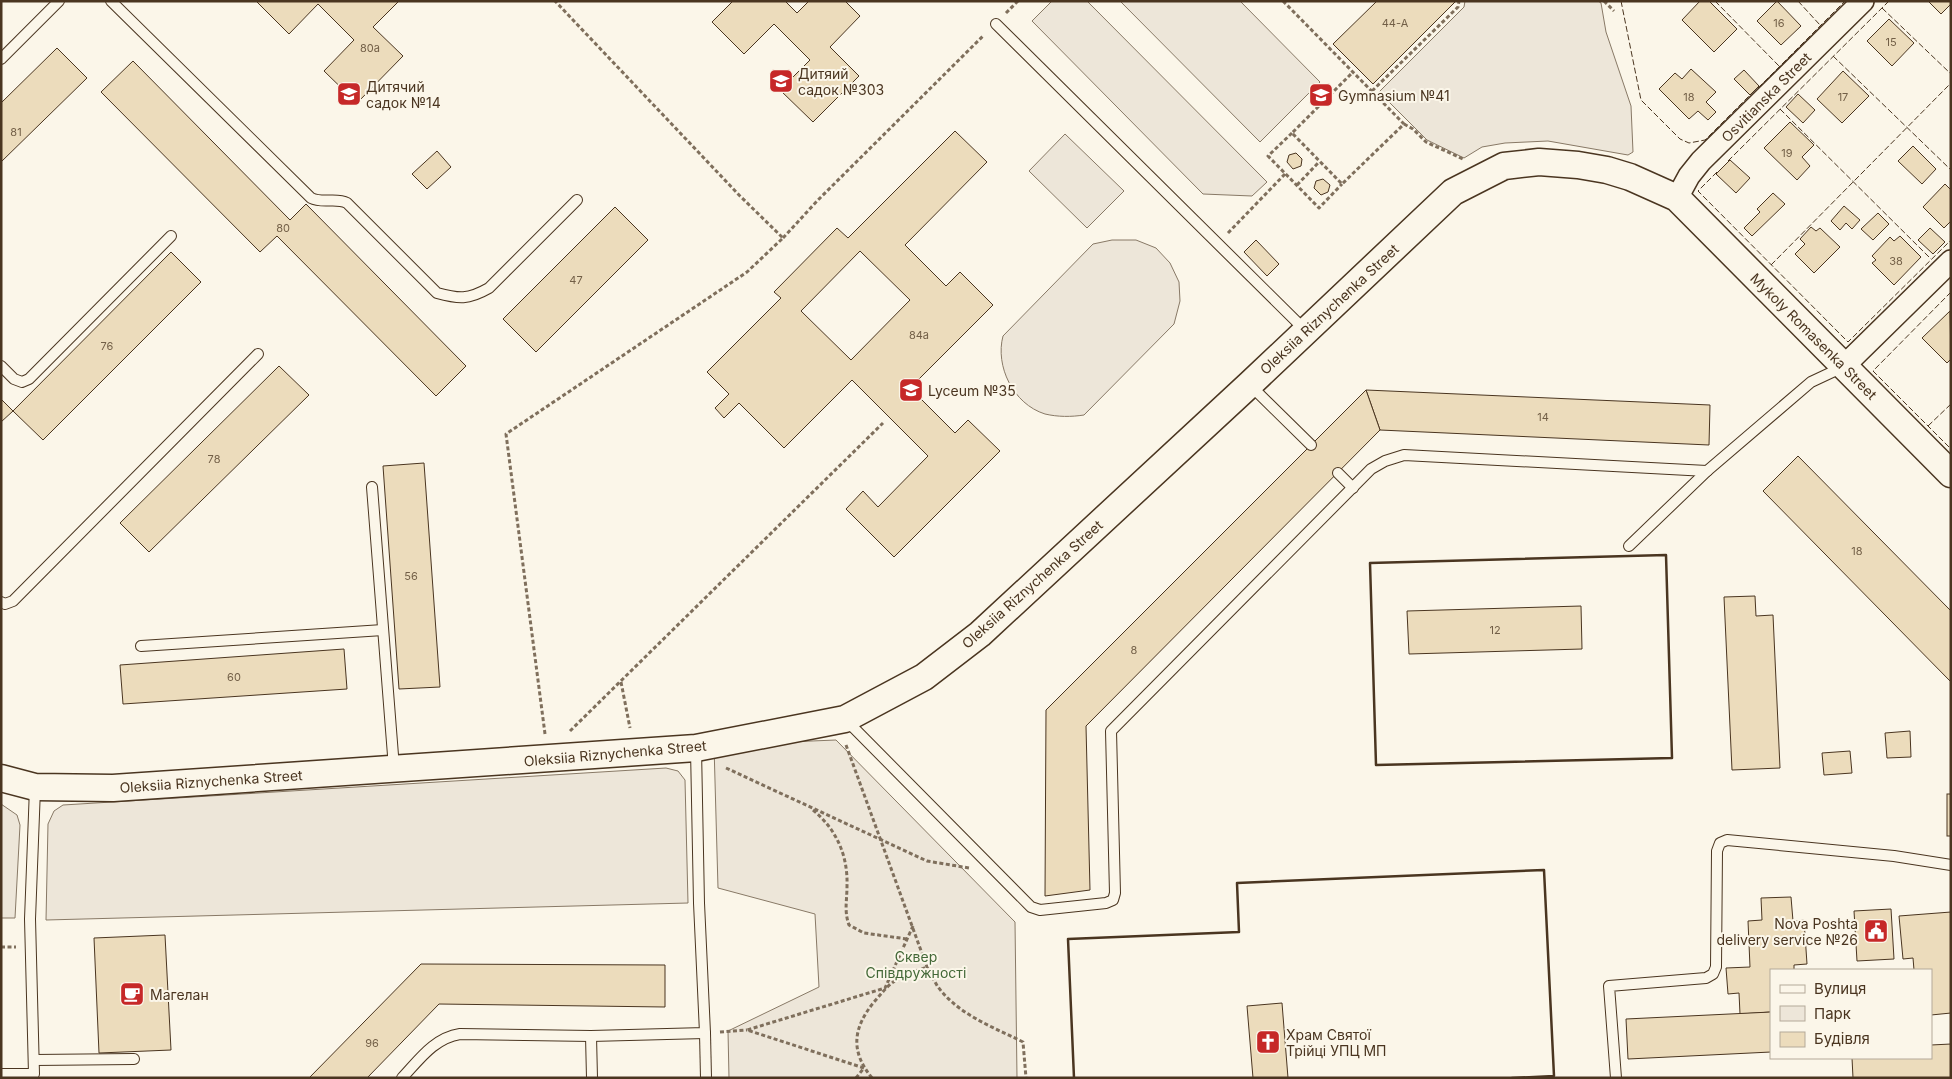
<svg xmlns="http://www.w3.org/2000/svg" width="1952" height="1079" viewBox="0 0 1952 1079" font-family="Inter,sans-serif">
  <rect width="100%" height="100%" fill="#fbf6e9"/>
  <!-- green -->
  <g fill="#ede6d9" stroke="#887966">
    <path d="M 1052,1 L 1087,1 L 1267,182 L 1252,196 L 1203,194 L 1032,21 Z"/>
    <path d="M 1120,1 L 1240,1 L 1320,82 L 1260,142 Z"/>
    <path d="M 1465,1 L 1598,1 L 1601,3 L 1606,32 L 1631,106 L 1633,152 L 1628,155 L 1548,141 L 1505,143 L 1482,147 L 1464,158 L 1427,140 L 1379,92 L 1464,7 Z"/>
    <path d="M 1065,134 L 1124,191 L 1087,228 L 1029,171 Z"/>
    <path d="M 1112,240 L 1136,240 L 1156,248 L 1170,263 L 1179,282 L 1180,301 L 1174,324 L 1084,415 C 1071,417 1058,417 1045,414 C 1013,404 995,366 1003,336 L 1093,244 Z"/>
    <path d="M 836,740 L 1015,922 L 1017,1078 L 729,1078 L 728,1031 L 819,987 L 815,914 L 718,888 L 714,745 Z"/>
    <path d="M 666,768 L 678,771 L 685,780 L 688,903 L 46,920 L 48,824 L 54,811 L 63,805 Z"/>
    <path d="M 1,804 L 17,815 L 20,825 L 15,918 L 1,918 Z"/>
  </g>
  <!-- building -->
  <g fill="#ecdcbc" stroke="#4a3520" fill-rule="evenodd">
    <path d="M 258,1 L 399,1 L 373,27 L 403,56 L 357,103 L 324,71 L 354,40 L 318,4 L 289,34 L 257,2 Z"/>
    <path d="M 733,1 L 785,1 L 797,13 L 809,1 L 845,1 L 860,16 L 830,47 L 859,76 L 813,122 L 780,90 L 810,60 L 774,24 L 744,54 L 712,22 Z"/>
    <path d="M 1377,1 L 1456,1 L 1373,84 L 1333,44 Z"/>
    <path d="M 1700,1 L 1709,1 L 1737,29 L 1714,52 L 1682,20 Z"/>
    <path d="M 1777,1 L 1801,26 L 1781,45 L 1757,21 Z"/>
    <path d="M 1928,1 L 1951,1 L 1951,4 L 1941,14 Z"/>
    <path d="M 1889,19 L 1914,43 L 1892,66 L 1867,41 Z"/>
    <path d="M 57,48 L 87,78 L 1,162 L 1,103 Z"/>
    <path d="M 133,61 L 290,220 L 306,204 L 466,366 L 436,396 L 277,236 L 260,252 L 101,92 Z"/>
    <path d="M 1691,69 L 1716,92 L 1706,102 L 1716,112 L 1708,120 L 1698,111 L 1689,119 L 1659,89 L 1675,73 L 1682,79 Z"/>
    <path d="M 1744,70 L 1759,86 L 1750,95 L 1734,79 Z"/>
    <path d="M 1843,71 L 1869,96 L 1842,123 L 1817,99 Z"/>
    <path d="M 1798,94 L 1815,110 L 1803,123 L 1786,107 Z"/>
    <path d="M 1790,122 L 1814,145 L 1802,157 L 1810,166 L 1797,180 L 1764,148 Z"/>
    <path d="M 955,131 L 987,162 L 905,245 L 946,286 L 960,272 L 993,305 L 910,388 L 955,433 L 968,420 L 1000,451 L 894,557 L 846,509 L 863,491 L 878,507 L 928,456 L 852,380 L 784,448 L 739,403 L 724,418 L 715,408 L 729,394 L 707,372 L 781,298 L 774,292 L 837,228 L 848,238 ZM 860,251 L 910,300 L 851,360 L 801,311 Z"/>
    <path d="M 1913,146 L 1936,169 L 1922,184 L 1898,161 Z"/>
    <path d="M 437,151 L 451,167 L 427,189 L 412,174 Z"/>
    <path d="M 1296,153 L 1302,159 L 1301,166 L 1293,169 L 1287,162 L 1289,155 Z"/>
    <path d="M 1730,160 L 1750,178 L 1736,193 L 1716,174 Z"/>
    <path d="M 1323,179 L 1330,185 L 1328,192 L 1321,195 L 1314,188 L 1316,181 Z"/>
    <path d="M 1945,184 L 1951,190 L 1951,221 L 1944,228 L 1923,207 Z"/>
    <path d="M 1773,193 L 1785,204 L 1752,236 L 1744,228 L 1760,212 L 1757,209 Z"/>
    <path d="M 1844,206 L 1860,220 L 1852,229 L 1846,223 L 1840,230 L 1831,221 Z"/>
    <path d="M 615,207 L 648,240 L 536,352 L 503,319 Z"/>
    <path d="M 1878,213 L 1889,224 L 1873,240 L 1861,229 Z"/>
    <path d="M 1811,227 L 1816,231 L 1820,228 L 1840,247 L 1814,273 L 1795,254 L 1805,244 L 1800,239 Z"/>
    <path d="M 1930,228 L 1945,242 L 1933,254 L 1918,240 Z"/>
    <path d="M 1900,236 L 1921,257 L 1894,285 L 1872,263 L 1876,260 L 1872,256 L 1890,237 L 1894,241 Z"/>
    <path d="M 1256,240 L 1279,264 L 1267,276 L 1244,252 Z"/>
    <path d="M 171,252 L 201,282 L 43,440 L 13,411 Z"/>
    <path d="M 1950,311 L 1951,359 L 1947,363 L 1922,338 Z"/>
    <path d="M 279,366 L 309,395 L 149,552 L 120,523 Z"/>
    <path d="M 1366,390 L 1710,405 L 1709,445 L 1380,430 Z"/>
    <path d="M 1366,390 L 1380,430 L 1086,726 L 1090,890 L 1045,896 L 1046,710 Z"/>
    <path d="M 1,399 L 13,411 L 1,422 Z"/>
    <path d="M 1798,456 L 1951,611 L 1951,682 L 1763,491 Z"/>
    <path d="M 424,463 L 440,687 L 399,689 L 383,466 Z"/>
    <path d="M 1755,596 L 1756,616 L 1773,615 L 1780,768 L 1732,770 L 1724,597 Z"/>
    <path d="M 1581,606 L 1582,649 L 1409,654 L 1407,611 Z"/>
    <path d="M 344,649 L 347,689 L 123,704 L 120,665 Z"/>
    <path d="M 1910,731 L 1911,757 L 1887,758 L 1885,733 Z"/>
    <path d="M 1850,751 L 1852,773 L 1824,775 L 1822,753 Z"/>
    <rect x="1947" y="794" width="4" height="42"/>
    <path d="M 1791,897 L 1793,921 L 1804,920 L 1807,964 L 1794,965 L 1794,970 L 1771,970 L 1771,1012 L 1740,1014 L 1739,993 L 1728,994 L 1726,968 L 1750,967 L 1748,921 L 1762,920 L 1761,898 Z"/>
    <path d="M 1891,909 L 1894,959 L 1857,961 L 1854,911 Z"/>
    <path d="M 1951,912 L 1951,1013 L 1931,1015 L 1931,970 L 1914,970 L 1913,958 L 1903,959 L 1899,916 Z"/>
    <path d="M 165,935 L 171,1050 L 99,1053 L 94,938 Z"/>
    <path d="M 421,964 L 665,965 L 665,1007 L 439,1004 L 367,1078 L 309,1078 Z"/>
    <path d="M 1282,1003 L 1288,1078 L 1253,1078 L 1247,1006 Z"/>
    <path d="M 1771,1012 L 1771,1052 L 1628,1059 L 1626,1019 Z"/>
    <path d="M 1951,1044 L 1951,1078 L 1853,1078 L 1852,1058 L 1931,1058 L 1931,1045 Z"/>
  </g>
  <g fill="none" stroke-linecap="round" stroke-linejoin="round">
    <defs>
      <g id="service">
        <path d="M 111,1 L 311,198 C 323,204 336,197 347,203 L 437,293 C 459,299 468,300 489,288 L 577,200"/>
        <path d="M 996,24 L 1305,330"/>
        <path d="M 1,59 L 59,1"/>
        <path d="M 1,366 L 14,379 L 22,382 L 29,379 L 171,236"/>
        <path d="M 1250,385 L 1311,445"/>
        <path d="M 1338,473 L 1353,488"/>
        <path d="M 372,487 L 394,768"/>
        <path d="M 1629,546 L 1707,471 L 1811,382 L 1843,367"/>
        <path d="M 1,602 L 5,604 L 13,601 L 258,354"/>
        <path d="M 141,646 L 383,630"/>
        <path d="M 845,719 L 1031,907 L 1040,910 L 1106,903 L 1113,900 L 1115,893 L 1111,731 L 1371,469 L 1385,461 L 1404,455 L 1707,471"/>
        <path d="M 705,1033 L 706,1078"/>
        <path d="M 591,1036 L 592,1078"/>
        <path d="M 34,1060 L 134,1059"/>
        <path d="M 1,1074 L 34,1074 L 30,919 L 35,788"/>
        <path d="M 402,1078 C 419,1060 434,1038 460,1034 L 591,1036 L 705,1033 L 699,903 L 696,749"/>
        <path d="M 1616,1078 L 1609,986 L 1706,978 L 1713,974 L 1716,967 L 1717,851 L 1720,843 L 1727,840 L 1894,856 L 1951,865"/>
      </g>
      <g id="minor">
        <path d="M 1677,198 L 1689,176 L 1701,161 L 1863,1"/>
        <path d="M 1844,366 L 1951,261"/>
      </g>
      <path id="tertiary" d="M 1,778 L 35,787 L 113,788 L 696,748 L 845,719 L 924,677 L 980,634 L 1250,384 L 1453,192 L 1504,166 L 1539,162 L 1578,165 L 1607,170 L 1630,177 L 1677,198 L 1951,474"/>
    </defs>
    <!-- service casing -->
    <use href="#service" stroke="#4a3520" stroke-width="12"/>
    <!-- minor casing -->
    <use href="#minor" stroke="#4a3520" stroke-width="24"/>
    <!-- tertiary casing -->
    <use href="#tertiary" stroke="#4a3520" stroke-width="29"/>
    <!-- path -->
    <g stroke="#7f6f5c" stroke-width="3" stroke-dasharray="4 2.5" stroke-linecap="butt">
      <path d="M 1283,1 L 1404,124 L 1342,184 L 1292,133 L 1353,72"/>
      <path d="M 1604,1 L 1614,11"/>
      <path d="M 1006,13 L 1018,1"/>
      <path d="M 1372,91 L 1458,7 L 1459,1"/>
      <path d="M 1404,124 L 1413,129 L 1426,142 L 1463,159"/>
      <path d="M 1292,133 L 1268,156 L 1319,208 L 1342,184"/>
      <path d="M 1297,185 L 1319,162"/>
      <path d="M 1228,233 L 1285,174"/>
      <path d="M 783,238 L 818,200 L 984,35"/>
      <path d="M 621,682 L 630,728"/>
      <path d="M 570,731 L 883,423"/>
      <path d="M 545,734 L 506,434 L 747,272 L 783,238 L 739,195 L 555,1"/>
      <path d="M 846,745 L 927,967 C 931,973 934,981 938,987 C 959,1015 993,1027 1023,1042 L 1026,1078"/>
      <path d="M 726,768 L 927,861 L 969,868"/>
      <path d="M 813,810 C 837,830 848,856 847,886 C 847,901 844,911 849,925 L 864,933 L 907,939"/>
      <path d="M 1,947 L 16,947"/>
      <path d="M 720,1032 L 747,1030"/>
      <path d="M 864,1068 L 747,1030 L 885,988 L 913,926"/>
      <path d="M 856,1078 L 864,1068"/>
      <path d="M 872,1078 C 850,1051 853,1028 874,1002 C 881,994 887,986 896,980 C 905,974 917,971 927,967"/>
    </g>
    <!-- service -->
    <use href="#service" stroke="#fbf6e9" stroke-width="10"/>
    <!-- minor -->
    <use href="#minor" stroke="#fbf6e9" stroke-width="21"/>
    <!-- tertiary -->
    <use href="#tertiary" stroke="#fbf6e9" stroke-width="26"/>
    <!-- fence -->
    <g stroke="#4a3520" stroke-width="1" stroke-dasharray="6 2.5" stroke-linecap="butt">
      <path d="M 1621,1 L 1641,100 L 1680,139 L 1689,143 L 1705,140 L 1752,93"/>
      <path d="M 1715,1 L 1779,66"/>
      <path d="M 1798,1 L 1820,25"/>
      <path d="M 1882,8 L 1951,74"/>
      <path d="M 1833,56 L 1951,170"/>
      <path d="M 1758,88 L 1845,1"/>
      <path d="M 1780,109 L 1931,259"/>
      <path d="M 1728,161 L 1889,1"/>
      <path d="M 1717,172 L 1698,191 L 1848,342 L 1951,240"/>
      <path d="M 1771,265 L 1951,83"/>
      <path d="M 1951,292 L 1873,371 L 1951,449"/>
      <path d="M 1928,426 L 1951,404"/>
    </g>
    <!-- wall -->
    <g stroke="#4a3520" stroke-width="2.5">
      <path d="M 1666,555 L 1672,758 L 1376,765 L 1370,563 Z"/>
      <path d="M 1074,1078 L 1068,939 L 1239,932 L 1237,883 L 1544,870 L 1554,1076 L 1512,1078"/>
    </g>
  </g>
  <!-- icons -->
  <defs>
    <symbol id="school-square" viewBox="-11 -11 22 22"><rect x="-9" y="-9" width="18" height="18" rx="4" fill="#c62828" stroke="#fbf6e9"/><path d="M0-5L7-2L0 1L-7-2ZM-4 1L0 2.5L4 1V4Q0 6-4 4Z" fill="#fff"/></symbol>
    <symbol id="civic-square" viewBox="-11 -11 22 22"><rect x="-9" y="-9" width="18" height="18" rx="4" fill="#c62828" stroke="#fbf6e9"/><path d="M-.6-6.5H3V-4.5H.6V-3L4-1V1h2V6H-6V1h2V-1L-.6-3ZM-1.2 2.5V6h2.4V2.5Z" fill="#fff"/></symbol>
    <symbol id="cafe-square" viewBox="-11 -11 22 22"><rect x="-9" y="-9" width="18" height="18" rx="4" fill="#c62828" stroke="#fbf6e9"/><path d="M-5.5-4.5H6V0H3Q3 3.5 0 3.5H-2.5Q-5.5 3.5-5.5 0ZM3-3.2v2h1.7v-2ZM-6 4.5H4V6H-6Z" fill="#fff"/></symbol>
    <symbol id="church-square" viewBox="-11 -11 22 22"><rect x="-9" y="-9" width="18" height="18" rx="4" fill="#c62828" stroke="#fbf6e9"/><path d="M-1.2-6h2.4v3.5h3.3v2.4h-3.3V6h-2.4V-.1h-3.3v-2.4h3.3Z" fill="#fff"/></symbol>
  </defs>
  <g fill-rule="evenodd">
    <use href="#school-square" x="767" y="67" width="28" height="28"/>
    <use href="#school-square" x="335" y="80" width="28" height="28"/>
    <use href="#school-square" x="1307" y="81" width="28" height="28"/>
    <use href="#school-square" x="897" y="376" width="28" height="28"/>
    <use href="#civic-square" x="1862" y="917" width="28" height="28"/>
    <use href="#cafe-square" x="118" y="980" width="28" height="28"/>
    <use href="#church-square" x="1254" y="1028" width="28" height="28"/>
  </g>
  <g text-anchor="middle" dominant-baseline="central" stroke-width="4" stroke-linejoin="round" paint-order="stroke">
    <!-- number labels -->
    <g font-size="11" fill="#725f47">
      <text x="1395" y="23">44-А</text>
      <text x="1779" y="23">16</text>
      <text x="1891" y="42">15</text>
      <text x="370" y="48">80а</text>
      <text x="1689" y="97">18</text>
      <text x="1843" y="97">17</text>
      <text x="16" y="132">81</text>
      <text x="1787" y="153">19</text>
      <text x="283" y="228">80</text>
      <text x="1896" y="261">38</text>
      <text x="576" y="280">47</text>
      <text x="919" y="335">84а</text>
      <text x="107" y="346">76</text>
      <text x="1543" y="417">14</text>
      <text x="214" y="459">78</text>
      <text x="1857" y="551">18</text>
      <text x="411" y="576">56</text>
      <text x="1495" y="630">12</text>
      <text x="1134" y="650">8</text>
      <text x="234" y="677">60</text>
      <text x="372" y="1043">96</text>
    </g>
    <!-- poi labels -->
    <g font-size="14" fill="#4a3520" stroke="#fbf6e9" text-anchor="start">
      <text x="798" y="73">Дитяий<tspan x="798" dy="16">садок №303</tspan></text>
      <text x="366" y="86">Дитячий<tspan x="366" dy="16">садок №14</tspan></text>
      <text x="1338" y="95">Gymnasium №41</text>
      <text x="928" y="390">Lyceum №35</text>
      <text x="1858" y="923" text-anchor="end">Nova Poshta<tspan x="1858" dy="16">delivery service №26</tspan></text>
      <text x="150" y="994">Магелан</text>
      <text x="1286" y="1034">Храм Святої<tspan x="1286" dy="16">Трійці УПЦ МП</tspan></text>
    </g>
    <!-- street labels -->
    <g font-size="14" fill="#4a3520" stroke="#fbf6e9">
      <text transform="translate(1766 97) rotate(-45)">Osvitianska Street</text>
      <text transform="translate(1329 309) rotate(-43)">Oleksiia Riznychenka Street</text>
      <text transform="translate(1814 336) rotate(45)">Mykoly Romasenka Street</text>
      <text transform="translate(1032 584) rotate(-42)">Oleksiia Riznychenka Street</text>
      <text transform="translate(615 753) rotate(-5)">Oleksiia Riznychenka Street</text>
      <text transform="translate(211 781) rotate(-4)">Oleksiia Riznychenka Street</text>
    </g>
    <!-- park labels -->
    <g font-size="14" fill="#436837" stroke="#fbf6e9">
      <text x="916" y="956">Сквер<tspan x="916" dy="16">Співдружності</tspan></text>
    </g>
  </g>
  <!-- border -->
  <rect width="1952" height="1079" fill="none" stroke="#4a3520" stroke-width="5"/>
  <!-- legend -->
  <rect x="1770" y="969" width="162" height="90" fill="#fbf6e9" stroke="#b4a999"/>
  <rect x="1780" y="985" width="25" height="8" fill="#fbf6e9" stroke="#b4a999"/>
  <text x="1814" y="994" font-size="15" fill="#4a3520">Вулиця</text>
  <rect x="1780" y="1006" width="25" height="15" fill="#ede6d9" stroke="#b4a999"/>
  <text x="1814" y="1019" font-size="15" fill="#4a3520">Парк</text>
  <rect x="1780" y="1032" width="25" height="15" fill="#ecdcbc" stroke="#b4a999"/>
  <text x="1814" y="1044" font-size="15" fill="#4a3520">Будівля</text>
</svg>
